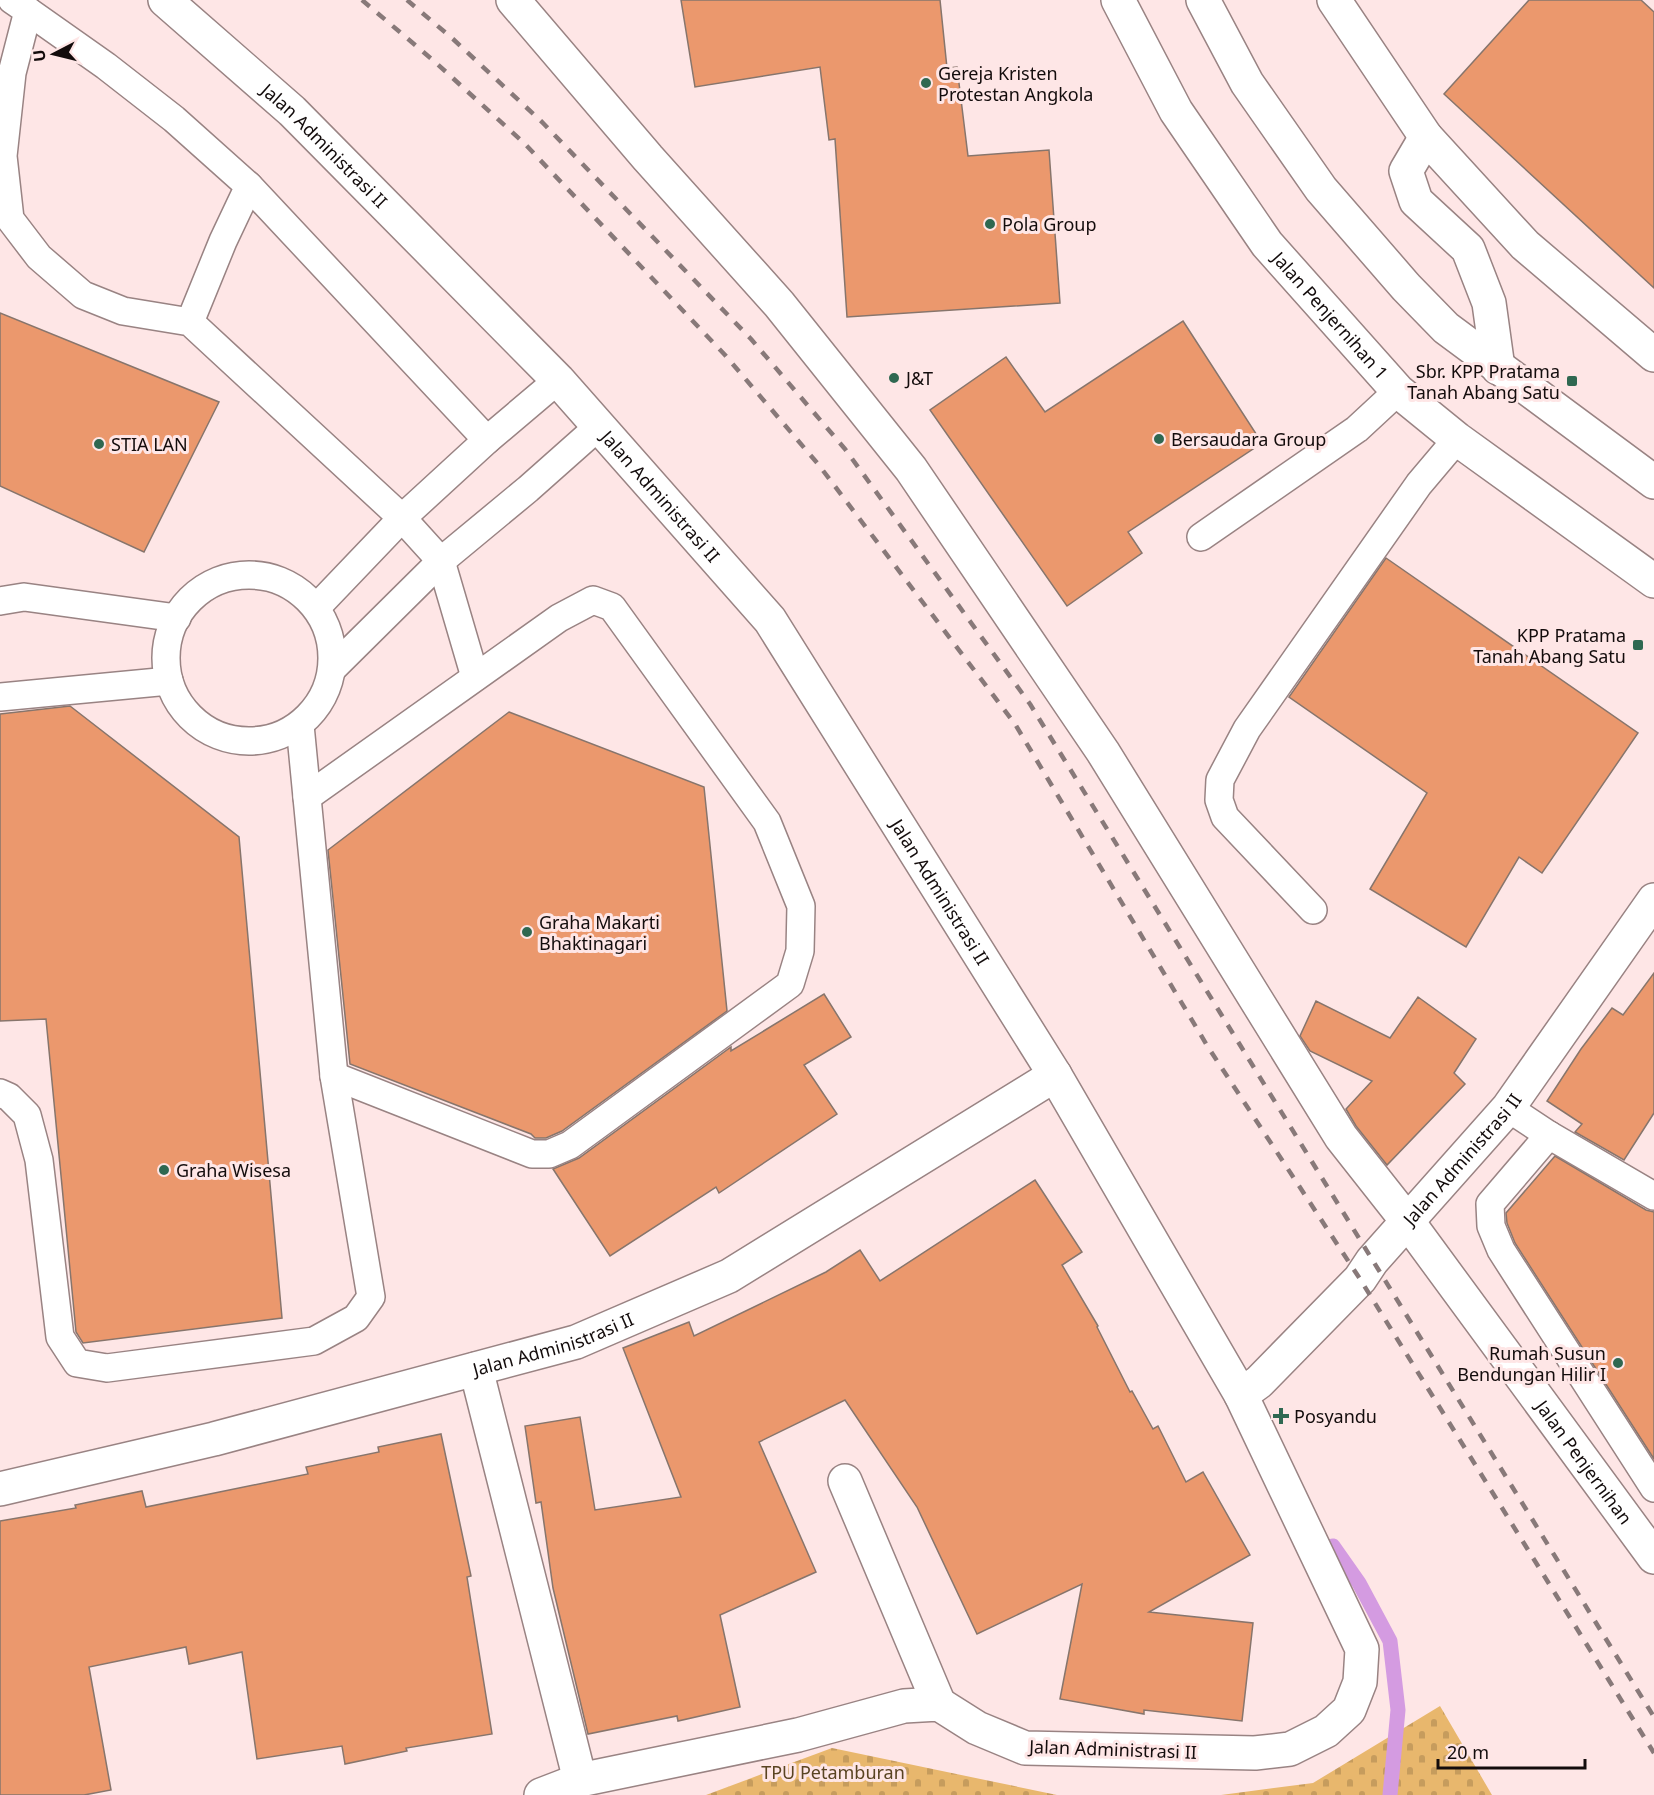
<svg xmlns="http://www.w3.org/2000/svg" width="1654" height="1795" viewBox="0 0 1654 1795" font-family="'Noto Sans',sans-serif">
  <defs>
    <pattern id="cemetery-stones" width="16" height="16" patternUnits="userSpaceOnUse" patternTransform="scale(1.5)"><rect width="16" height="16" fill="#e8b76d"/><path d="M2 7V4a2 2 0 0 1 4 0v3zM10 15v-3a2 2 0 0 1 4 0v3z" fill="#c69c5d"/></pattern>
  </defs>
  <rect width="100%" height="100%" fill="#fee6e6"/>
  <!-- cemetery -->
  <g fill="url(#cemetery-stones)">
    <path d="M 1440,1706 L 1492,1795 L 1221,1795 L 1313,1783 Z"/>
    <path d="M 832,1748 L 1057,1795 L 706,1795 Z"/>
  </g>
  <g fill="none" stroke-linecap="round" stroke-linejoin="round">
    <!-- stream -->
    <path stroke="#d49be1" stroke-width="15" d="M 1333,1546 L 1359,1583 L 1390,1641 L 1398,1710 L 1390,1795"/>
  </g>
  <!-- building -->
  <g fill="#eb986d" stroke="#87756c" stroke-width="1.5">
    <path d="M 681,0 L 940,0 L 947,68 L 957,67 L 968,156 L 1049,150 L 1060,303 L 847,317 L 835,139 L 829,140 L 820,67 L 695,87 Z"/>
    <path d="M 1529,0 L 1641,0 L 1654,12 L 1654,288 L 1444,94 Z"/>
    <path d="M 0,313 L 219,402 L 144,552 L 0,486 Z"/>
    <path d="M 1183,321 L 1262,443 L 1128,532 L 1142,553 L 1067,606 L 930,410 L 1006,357 L 1045,412 Z"/>
    <path d="M 1386,558 L 1638,733 L 1542,873 L 1519,857 L 1466,947 L 1370,889 L 1427,793 L 1289,697 Z"/>
    <path d="M 70,706 L 239,837 L 282,1318 L 83,1343 L 76,1332 L 46,1019 L 0,1021 L 0,714 Z"/>
    <path d="M 509,712 L 704,787 L 727,1011 L 562,1131 L 546,1138 L 535,1138 L 531,1134 L 350,1064 L 328,850 Z"/>
    <path d="M 1654,973 L 1654,1113 L 1624,1160 L 1575,1132 L 1582,1124 L 1547,1101 L 1581,1049 L 1612,1008 L 1623,1015 Z"/>
    <path d="M 824,994 L 851,1037 L 804,1065 L 837,1114 L 719,1193 L 716,1187 L 610,1256 L 553,1169 L 579,1158 L 731,1047 L 731,1051 Z"/>
    <path d="M 1418,997 L 1476,1039 L 1454,1073 L 1465,1084 L 1387,1165 L 1356,1126 L 1346,1109 L 1372,1081 L 1310,1051 L 1300,1036 L 1316,1001 L 1390,1038 Z"/>
    <path d="M 1555,1156 L 1646,1210 L 1654,1212 L 1654,1459 L 1515,1243 L 1507,1223 L 1506,1213 Z"/>
    <path d="M 1035,1180 L 1082,1252 L 1062,1265 L 1098,1326 L 1097,1327 L 1130,1392 L 1132,1391 L 1153,1429 L 1158,1426 L 1186,1482 L 1203,1472 L 1250,1555 L 1149,1612 L 1253,1623 L 1242,1721 L 1144,1710 L 1144,1714 L 1060,1699 L 1082,1584 L 977,1634 L 917,1507 L 845,1400 L 759,1442 L 816,1572 L 720,1615 L 740,1707 L 678,1721 L 677,1716 L 588,1734 L 553,1588 L 541,1502 L 536,1503 L 525,1426 L 580,1417 L 595,1510 L 681,1497 L 623,1348 L 689,1322 L 694,1336 L 826,1272 L 860,1250 L 880,1281 Z"/>
    <path d="M 441,1434 L 471,1576 L 467,1577 L 492,1734 L 406,1748 L 407,1751 L 345,1764 L 342,1746 L 257,1759 L 242,1652 L 189,1664 L 186,1647 L 89,1667 L 111,1790 L 84,1795 L 0,1795 L 0,1521 L 76,1508 L 75,1505 L 142,1491 L 146,1507 L 308,1474 L 306,1467 L 379,1452 L 378,1447 Z"/>
  </g>
  <g fill="none" stroke-linecap="round" stroke-linejoin="round">
    <defs>
      <g id="lane">
        <path d="M 12,0 L 28,11 L 12,73 L 3,156 L 10,219 L 39,257 L 83,295 L 123,311 L 190,322 L 402,518 L 441,561 L 475,677"/>
        <path d="M 28,11 L 106,66 L 174,119 L 249,186 L 223,241 L 190,322"/>
        <path d="M 249,186 L 487,440"/>
        <path d="M 1201,537 L 1357,429 L 1398,391"/>
        <circle cx="249" cy="658" r="83"/>
        <path d="M 0,601 L 24,597 L 177,618"/>
        <path d="M 316,608 L 402,518 L 487,440 L 558,380"/>
        <path d="M 332,669 L 441,561 L 528,489 L 599,426"/>
        <path d="M 0,697 L 169,681"/>
        <path d="M 307,797 L 559,618 L 593,600 L 612,607 L 767,822 L 801,906 L 800,951 L 790,984 L 570,1145 L 549,1154 L 532,1154 L 334,1076"/>
        <path d="M 1313,910 L 1225,817 L 1219,800 L 1220,780 L 1247,729 L 1419,484 L 1457,439"/>
        <path d="M 0,1093 L 9,1097 L 27,1115 L 39,1160 L 60,1337 L 77,1363 L 107,1368 L 314,1341 L 356,1318 L 371,1297 L 334,1076 L 300,725"/>
        <path d="M 1508,1108 L 1549,1135 L 1654,1196"/>
        <path d="M 1549,1135 L 1490,1204 L 1491,1226 L 1501,1250 L 1654,1488"/>
      </g>
      <g id="street">
        <path id="s1" d="M 165,0 L 292,111 L 558,380 L 770,620 L 1055,1075 L 1241,1395 L 1362,1649 L 1360,1682 L 1349,1710 L 1326,1731 L 1290,1749 L 1255,1753 L 1025,1748 L 977,1728 L 939,1704 L 904,1706 L 798,1735 L 580,1780 L 541,1795"/>
        <path id="s2" d="M 513,0 L 648,158 L 779,304 L 911,469 L 1103,752 L 1341,1137 L 1408,1222 L 1654,1557"/>
        <path d="M 1334,0 L 1426,137 L 1525,245 L 1654,355"/>
        <path d="M 1426,137 L 1406,171 L 1416,201 L 1468,249 L 1489,303 L 1498,368"/>
        <path d="M 476,1369 L 580,1780"/>
        <path id="s3" d="M 1241,1395 L 1259,1382 L 1360,1279 L 1372,1261 L 1508,1108 L 1654,900"/>
        <path d="M 845,1481 L 939,1704"/>
        <path id="s4" d="M 0,1489 L 214,1439 L 576,1342 L 729,1276 L 1055,1075"/>
      </g>
      <g id="primary">
        <path id="s5" d="M 1118,0 L 1176,111 L 1267,244 L 1398,391 L 1457,439 L 1654,581"/>
        <path d="M 1203,0 L 1247,83 L 1321,189 L 1406,287 L 1446,328 L 1654,482"/>
      </g>
    </defs>
    <!-- lane casing -->
    <use href="#lane" stroke="#998383" stroke-width="30"/>
    <!-- street casing -->
    <use href="#street" stroke="#998383" stroke-width="36"/>
    <!-- primary casing -->
    <use href="#primary" stroke="#998383" stroke-width="36"/>
    <!-- lane -->
    <use href="#lane" stroke="#fff" stroke-width="27"/>
    <!-- street -->
    <use href="#street" stroke="#fff" stroke-width="33"/>
    <!-- primary -->
    <use href="#primary" stroke="#fff" stroke-width="33"/>
    <!-- rail -->
    <g stroke="#887979" stroke-width="4.5" stroke-dasharray="10 10" stroke-linecap="butt">
      <path d="M 362,0 L 434,61 L 524,143 L 725,355 L 818,464 L 1015,724 L 1208,1047 L 1360,1279 L 1654,1753"/>
      <path d="M 407,0 L 453,39 L 542,122 L 751,339 L 845,449 L 1030,704 L 1654,1717"/>
    </g>
  </g>
  <!-- markers -->
  <g fill="#2f6851" stroke="#fee6e6" stroke-width="2">
    <circle cx="926" cy="83" r="6"/>
    <circle cx="990" cy="224" r="6"/>
    <circle cx="894" cy="378" r="6"/>
    <rect x="1566" y="375" width="12" height="12" rx="3"/>
    <circle cx="1159" cy="439" r="6"/>
    <circle cx="99" cy="444" r="6"/>
    <rect x="1632" y="639" width="12" height="12" rx="3"/>
    <circle cx="527" cy="932" r="6"/>
    <circle cx="164" cy="1170" r="6"/>
    <circle cx="1618" cy="1363" r="6"/>
    <path d="M1278 1407h6v6h6v6h-6v6h-6v-6h-6v-6h6z"/>
  </g>
  <g text-anchor="middle" dominant-baseline="central" stroke-width="6" stroke-linejoin="round" paint-order="stroke">
    <!-- poi labels -->
    <g font-size="18" fill="#130c0c" stroke="#fee6e6" text-anchor="start">
      <text x="938" y="73">Gereja Kristen<tspan x="938" dy="21">Protestan Angkola</tspan></text>
      <text x="1002" y="224">Pola Group</text>
      <text x="1560" y="371" text-anchor="end">Sbr. KPP Pratama<tspan x="1560" dy="21">Tanah Abang Satu</tspan></text>
      <text x="906" y="378">J&amp;T</text>
      <text x="1171" y="439">Bersaudara Group</text>
      <text x="111" y="444">STIA LAN</text>
      <text x="1626" y="635" text-anchor="end">KPP Pratama<tspan x="1626" dy="21">Tanah Abang Satu</tspan></text>
      <text x="539" y="922">Graha Makarti<tspan x="539" dy="21">Bhaktinagari</tspan></text>
      <text x="176" y="1170">Graha Wisesa</text>
      <text x="1606" y="1353" text-anchor="end">Rumah Susun<tspan x="1606" dy="21">Bendungan Hilir I</tspan></text>
      <text x="1294" y="1416">Posyandu</text>
    </g>
    <!-- street labels -->
    <g font-size="18" fill="#130c0c" stroke="#fee6e6">
      <text stroke="none"><textPath href="#s1" startOffset="216">Jalan Administrasi II</textPath></text>
      <text stroke="none"><textPath href="#s5" startOffset="382">Jalan Penjernihan 1</textPath></text>
      <text stroke="none"><textPath href="#s1" startOffset="702">Jalan Administrasi II</textPath></text>
      <text stroke="none"><textPath href="#s1" startOffset="1188">Jalan Administrasi II</textPath></text>
      <text stroke="none"><textPath href="#s3" startOffset="324">Jalan Administrasi II</textPath></text>
      <text stroke="none"><textPath href="#s4" startOffset="572">Jalan Administrasi II</textPath></text>
      <text stroke="none"><textPath href="#s2" startOffset="1816">Jalan Penjernihan</textPath></text>
      <text transform="translate(1113 1749) rotate(2)">Jalan Administrasi II</text>
    </g>
    <!-- park labels -->
    <g font-size="18" fill="#5a4422" stroke="#fee6e6">
      <text x="833" y="1772">TPU Petamburan</text>
    </g>
  </g>
  <!-- north arrow -->
  <g transform="translate(54 54) rotate(263)" stroke="#fee6e6" stroke-width="4.5" paint-order="stroke">
  <path d="M0-4.5L10 22L0 15L-10 22Z" fill="#130c0c"/>
  <text y="-9" font-size="16" font-weight="bold" text-anchor="middle" fill="#130c0c">U</text>
  </g>
  <!-- scale -->
  <path d="M1438 1759v9h147v-9" fill="none" stroke="#130c0c" stroke-width="3"/>
  <text x="1447" y="1759" font-size="18" fill="#130c0c" stroke="#fee6e6" stroke-width="4.5" paint-order="stroke">20 m</text>
</svg>
